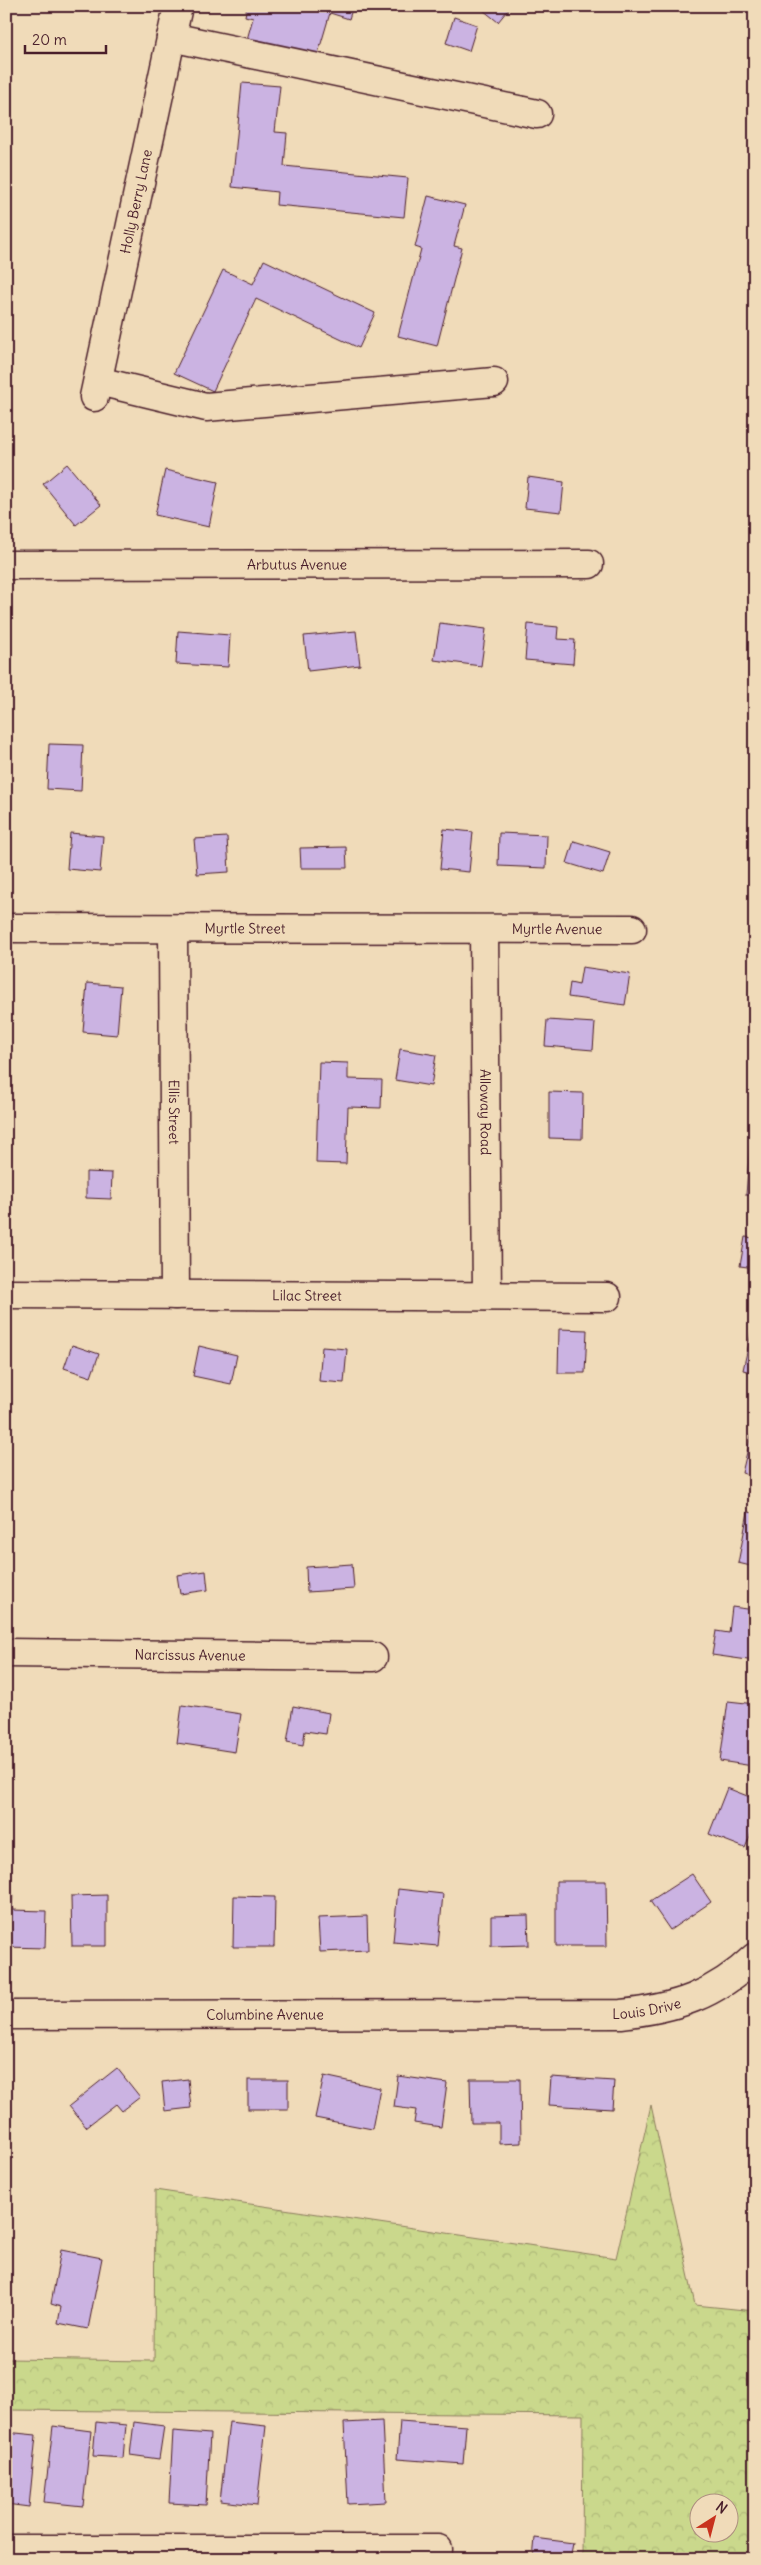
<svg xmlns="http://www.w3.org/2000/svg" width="761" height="2565" viewBox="0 0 761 2565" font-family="Delius,sans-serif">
  <defs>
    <pattern id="forest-crowns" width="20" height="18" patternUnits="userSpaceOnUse" patternTransform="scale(1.25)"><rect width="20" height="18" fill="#cad88c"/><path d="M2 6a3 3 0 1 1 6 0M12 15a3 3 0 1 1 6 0" fill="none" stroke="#afb979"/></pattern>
  </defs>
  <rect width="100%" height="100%" fill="#f0dbb9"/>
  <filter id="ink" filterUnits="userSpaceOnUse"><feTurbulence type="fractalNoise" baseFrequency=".02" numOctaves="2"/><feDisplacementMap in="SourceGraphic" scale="10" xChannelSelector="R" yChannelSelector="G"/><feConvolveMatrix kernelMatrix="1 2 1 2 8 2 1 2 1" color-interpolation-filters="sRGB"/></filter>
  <g filter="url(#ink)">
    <!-- forest -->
    <path fill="url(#forest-crowns)" stroke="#8a7c5c" fill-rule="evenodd" d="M 651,2105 L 695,2305 L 755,2311 L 755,2559 L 582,2559 L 583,2415 L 6,2410 L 6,2359 L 154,2361 L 155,2190 L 616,2258 ZM 698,2502 L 728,2502 L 728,2532 L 698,2532 Z"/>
    <!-- building -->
    <g fill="#cbb3e2" stroke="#4a1f2b">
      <path d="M 247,6 L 353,6 L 349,19 L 330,13 L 315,64 L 246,43 L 253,18 L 245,16 Z"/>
      <path d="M 478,6 L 511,6 L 498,22 Z"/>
      <path d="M 454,17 L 477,25 L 469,51 L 446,43 Z"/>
      <path d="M 242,83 L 280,86 L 275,132 L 287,133 L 284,166 L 408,178 L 404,217 L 276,205 L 277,192 L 232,187 Z"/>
      <path d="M 428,196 L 465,205 L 454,246 L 462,248 L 437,346 L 398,336 L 421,249 L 415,247 Z"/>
      <path d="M 264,260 L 375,313 L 359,348 L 256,299 L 213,391 L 174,373 L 223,270 L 253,284 Z"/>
      <path d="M 67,464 L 101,505 L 76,525 L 43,484 Z"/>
      <path d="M 165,470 L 218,482 L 209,527 L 155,515 Z"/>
      <path d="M 528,477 L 564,482 L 561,512 L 525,508 Z"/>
      <path d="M 440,623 L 486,629 L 481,666 L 434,660 Z"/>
      <path d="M 528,624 L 558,627 L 557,639 L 575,640 L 573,664 L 525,660 Z"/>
      <path d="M 178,631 L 230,635 L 228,667 L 176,664 Z"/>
      <path d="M 356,631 L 360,665 L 308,671 L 304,636 Z"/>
      <path d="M 49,744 L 83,745 L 81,791 L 47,789 Z"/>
      <path d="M 444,829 L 473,832 L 469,872 L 440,869 Z"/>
      <path d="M 70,833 L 103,836 L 100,872 L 67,869 Z"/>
      <path d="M 499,833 L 547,835 L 546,868 L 498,866 Z"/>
      <path d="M 227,837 L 229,872 L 197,874 L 194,839 Z"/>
      <path d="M 574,841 L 610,852 L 603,874 L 567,863 Z"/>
      <path d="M 346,847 L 347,868 L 301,868 L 300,848 Z"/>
      <path d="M 582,967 L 630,974 L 625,1005 L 568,997 L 570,983 L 579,985 Z"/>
      <path d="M 87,983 L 121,986 L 117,1035 L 83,1032 Z"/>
      <path d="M 547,1020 L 595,1023 L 593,1050 L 545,1046 Z"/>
      <path d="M 400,1049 L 436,1055 L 431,1086 L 395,1080 Z"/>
      <path d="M 319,1062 L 348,1063 L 348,1079 L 382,1080 L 381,1108 L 348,1107 L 346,1164 L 316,1163 Z"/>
      <path d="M 549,1092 L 583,1093 L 582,1139 L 549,1138 Z"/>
      <path d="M 750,1144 L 755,1145 L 755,1196 L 746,1195 Z"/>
      <path d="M 86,1172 L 112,1173 L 111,1199 L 86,1198 Z"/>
      <path d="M 745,1237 L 755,1238 L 755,1268 L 740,1266 Z"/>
      <path d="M 754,1320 L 755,1320 L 755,1373 L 743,1370 Z"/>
      <path d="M 559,1329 L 587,1330 L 585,1373 L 558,1373 Z"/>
      <path d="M 72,1345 L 99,1354 L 91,1377 L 64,1368 Z"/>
      <path d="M 199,1346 L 237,1355 L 231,1384 L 193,1376 Z"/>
      <path d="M 322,1347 L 347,1349 L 344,1383 L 319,1381 Z"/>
      <path d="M 754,1423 L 755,1423 L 755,1477 L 742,1473 Z"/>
      <path d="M 748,1512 L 755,1513 L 755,1567 L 738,1563 Z"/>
      <path d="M 352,1564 L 354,1589 L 307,1592 L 306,1567 Z"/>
      <path d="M 206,1571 L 208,1590 L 180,1594 L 177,1575 Z"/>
      <path d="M 732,1607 L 755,1610 L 755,1661 L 712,1655 L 716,1631 L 729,1633 Z"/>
      <path d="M 728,1701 L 755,1704 L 753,1766 L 720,1761 Z"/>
      <path d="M 182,1705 L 241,1714 L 235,1752 L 177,1743 Z"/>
      <path d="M 293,1706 L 329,1713 L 326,1734 L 305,1731 L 303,1745 L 287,1742 Z"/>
      <path d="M 727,1788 L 755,1799 L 755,1824 L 745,1848 L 709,1834 Z"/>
      <path d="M 692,1874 L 711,1902 L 670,1930 L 650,1901 Z"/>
      <path d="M 556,1881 L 606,1881 L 607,1946 L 556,1946 Z"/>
      <path d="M 398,1889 L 443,1894 L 438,1946 L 393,1942 Z"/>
      <path d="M 6,1894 L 13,1894 L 12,1910 L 46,1911 L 45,1948 L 6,1947 Z"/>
      <path d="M 107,1895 L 107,1946 L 72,1946 L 71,1896 Z"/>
      <path d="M 234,1896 L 275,1897 L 274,1947 L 233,1947 Z"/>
      <path d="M 528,1915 L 529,1945 L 491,1946 L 491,1916 Z"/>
      <path d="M 367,1916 L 368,1950 L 320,1952 L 318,1918 Z"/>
      <path d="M 117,2068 L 140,2097 L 122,2111 L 116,2104 L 86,2127 L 69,2106 Z"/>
      <path d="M 324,2076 L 380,2088 L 372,2129 L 315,2118 Z"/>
      <path d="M 398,2076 L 447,2083 L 441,2127 L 414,2123 L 416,2110 L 394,2107 Z"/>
      <path d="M 551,2077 L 614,2081 L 612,2109 L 549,2105 Z"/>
      <path d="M 188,2079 L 191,2108 L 165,2111 L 162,2082 Z"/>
      <path d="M 470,2079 L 520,2079 L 521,2143 L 499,2144 L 499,2123 L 471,2123 Z"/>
      <rect x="248" y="2080" width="40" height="29"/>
      <path d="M 61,2250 L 102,2258 L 88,2329 L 58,2323 L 61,2307 L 51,2304 Z"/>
      <path d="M 382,2421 L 386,2502 L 348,2504 L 344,2423 Z"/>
      <path d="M 400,2421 L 466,2426 L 463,2464 L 397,2459 Z"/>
      <path d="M 96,2422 L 126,2425 L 123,2458 L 93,2456 Z"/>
      <path d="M 134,2422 L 164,2426 L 159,2459 L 130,2455 Z"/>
      <path d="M 229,2422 L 266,2426 L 257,2505 L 220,2501 Z"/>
      <path d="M 53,2426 L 91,2431 L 83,2506 L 44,2502 Z"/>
      <path d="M 173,2431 L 210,2434 L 206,2505 L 169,2503 Z"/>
      <path d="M 6,2432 L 36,2435 L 29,2507 L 6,2504 Z"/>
      <path d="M 535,2538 L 573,2543 L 570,2559 L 533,2559 Z"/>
    </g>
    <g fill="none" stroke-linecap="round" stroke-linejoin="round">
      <defs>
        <g id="minor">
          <path d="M 171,37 L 537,114"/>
          <path d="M 98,381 L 206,407 L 494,382"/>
          <path id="s1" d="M 94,397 L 178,6"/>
          <path id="s2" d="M 6,565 L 589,564"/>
          <path id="s3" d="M 6,928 L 632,929"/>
          <path id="s4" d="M 173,930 L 175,1295"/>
          <path id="s5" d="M 484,930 L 487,1296"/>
          <path id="s6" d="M 6,1294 L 607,1297"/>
          <path id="s7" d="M 6,1653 L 373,1657"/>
          <path id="s8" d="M 6,2015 L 621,2014 C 676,2008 714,1996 755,1957"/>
          <path d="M 6,2549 L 438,2549 L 437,2559"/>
        </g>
      </defs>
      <!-- minor casing -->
      <use href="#minor" stroke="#4a1f2b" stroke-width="31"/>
      <!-- minor -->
      <use href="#minor" stroke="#f0dbb9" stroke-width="28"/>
    </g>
  </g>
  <g text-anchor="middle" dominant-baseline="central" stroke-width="4" stroke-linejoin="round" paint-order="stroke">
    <!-- street labels -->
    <g font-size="14" fill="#4a1f2b" stroke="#f0dbb9">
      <text stroke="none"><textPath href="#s1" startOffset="200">Holly Berry Lane</textPath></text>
      <text stroke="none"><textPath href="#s2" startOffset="291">Arbutus Avenue</textPath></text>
      <text stroke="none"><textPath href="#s3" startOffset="551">Myrtle Avenue</textPath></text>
      <text stroke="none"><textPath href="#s3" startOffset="239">Myrtle Street</textPath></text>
      <text stroke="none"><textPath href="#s4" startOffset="182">Ellis Street</textPath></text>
      <text stroke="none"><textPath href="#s5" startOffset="182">Alloway Road</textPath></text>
      <text stroke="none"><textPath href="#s6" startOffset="301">Lilac Street</textPath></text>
      <text stroke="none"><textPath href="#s7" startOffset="184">Narcissus Avenue</textPath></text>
      <text stroke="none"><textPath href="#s8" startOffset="641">Louis Drive</textPath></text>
      <text stroke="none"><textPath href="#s8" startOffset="259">Columbine Avenue</textPath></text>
    </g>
  </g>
  <!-- margin -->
  <rect width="761" height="2565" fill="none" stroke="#f0dbb9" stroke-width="25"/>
  <rect x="12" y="12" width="736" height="2540" fill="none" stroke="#4a1f2b" stroke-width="2" filter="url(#ink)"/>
  <!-- north arrow -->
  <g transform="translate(714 2518) rotate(36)"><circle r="24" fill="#f0dbb9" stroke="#ae9080"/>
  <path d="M0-4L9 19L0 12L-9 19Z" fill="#c8321e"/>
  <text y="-8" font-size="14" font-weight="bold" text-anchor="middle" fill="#4a1f2b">N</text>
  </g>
  <!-- scale -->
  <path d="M25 45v8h81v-8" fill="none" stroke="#4a1f2b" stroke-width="2.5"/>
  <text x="32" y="45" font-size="15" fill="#4a1f2b" stroke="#f0dbb9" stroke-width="4" paint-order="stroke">20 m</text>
</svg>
